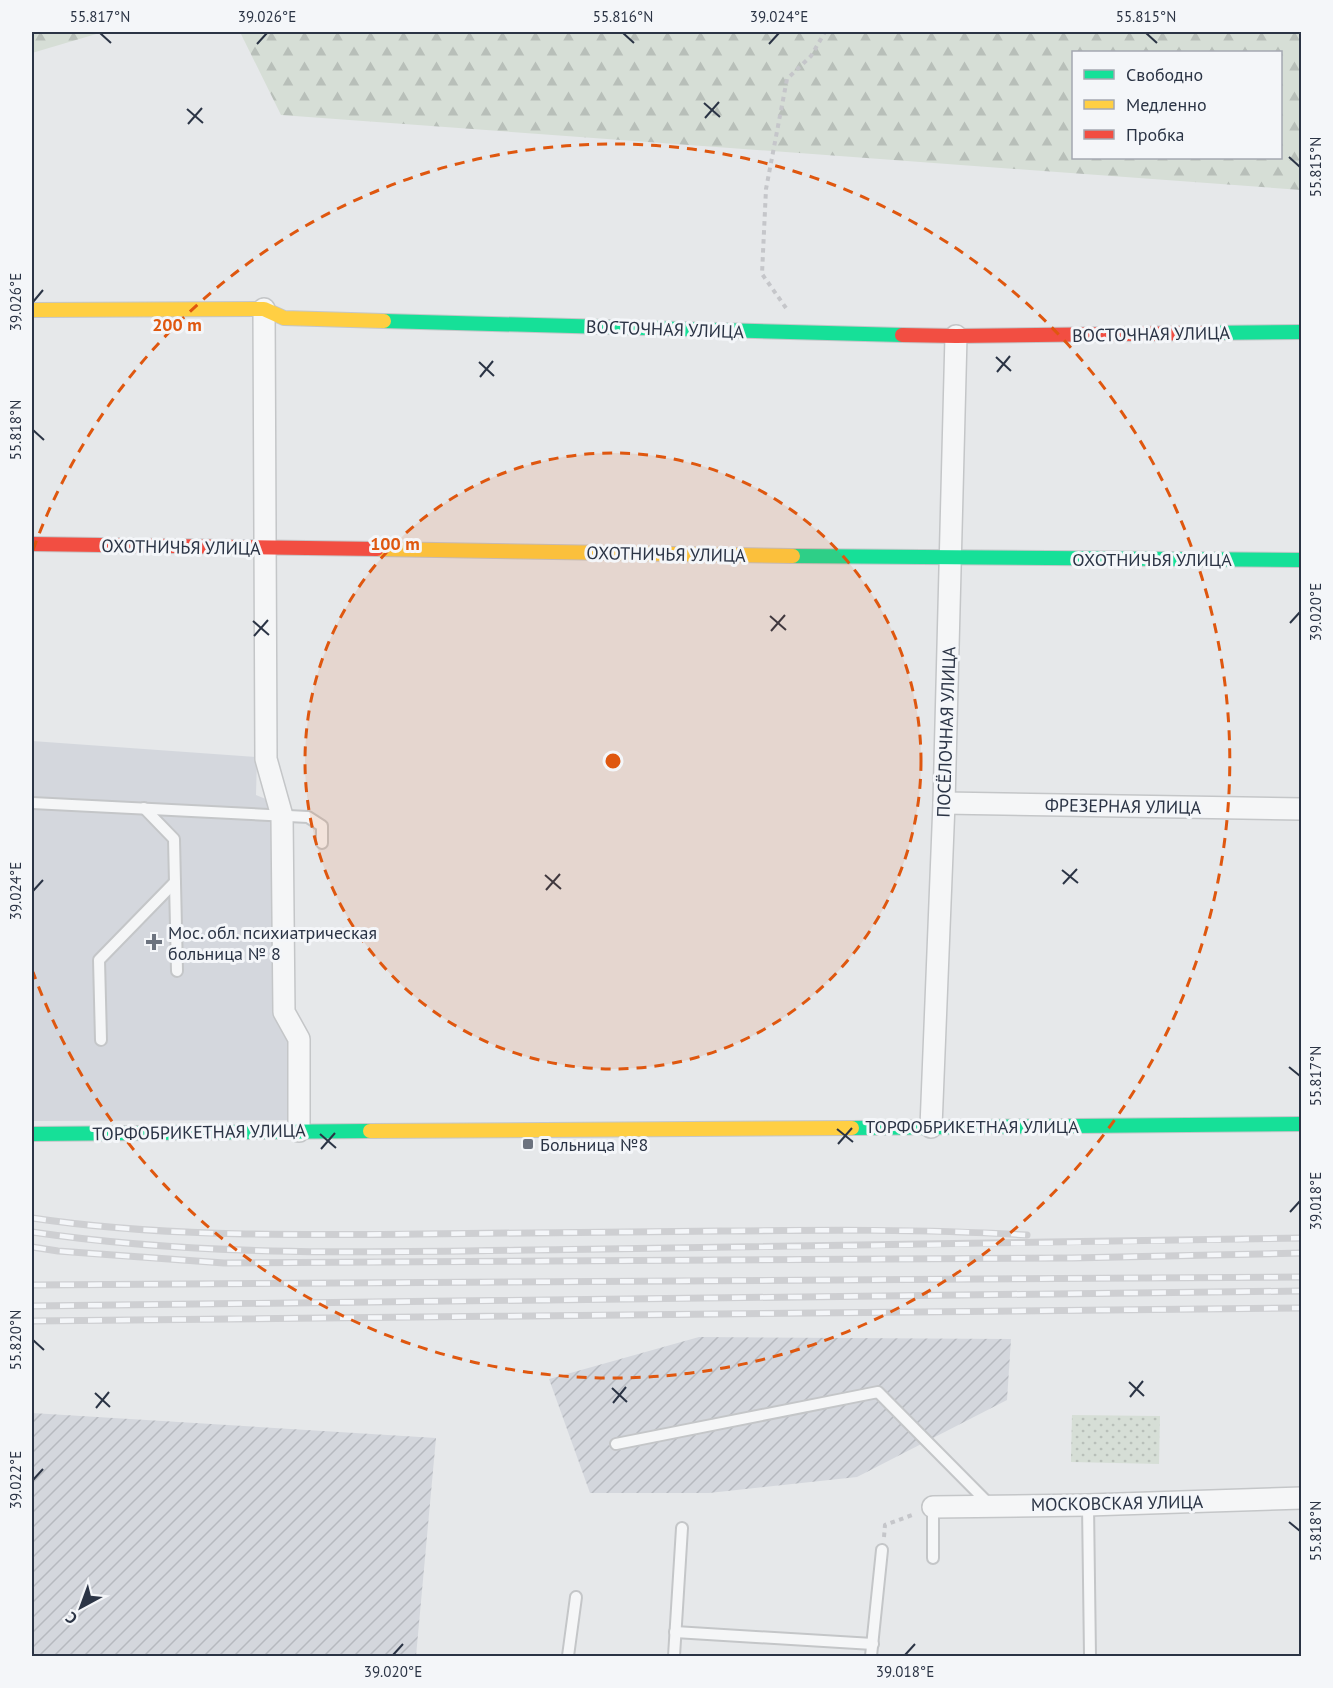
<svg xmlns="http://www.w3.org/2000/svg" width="1333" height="1688" viewBox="0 0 1333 1688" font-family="'PT Sans',sans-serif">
  <defs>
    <pattern id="industrial-furrows" width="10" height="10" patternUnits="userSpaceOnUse" patternTransform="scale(1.5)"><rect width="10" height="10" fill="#d4d7dd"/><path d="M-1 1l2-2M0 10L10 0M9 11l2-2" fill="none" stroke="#b6b9bf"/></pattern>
    <pattern id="grass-dots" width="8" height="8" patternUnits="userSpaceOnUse" patternTransform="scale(1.5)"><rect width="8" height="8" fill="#d6ded6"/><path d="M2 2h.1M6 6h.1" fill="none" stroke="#b8bfb9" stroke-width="1.8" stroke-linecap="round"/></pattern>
    <pattern id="forest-firs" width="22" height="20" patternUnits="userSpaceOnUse" patternTransform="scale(1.5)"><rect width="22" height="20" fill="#d6ded6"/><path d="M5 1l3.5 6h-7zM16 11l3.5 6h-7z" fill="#b8bfb9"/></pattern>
  </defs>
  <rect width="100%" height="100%" fill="#e6e8ea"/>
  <!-- built -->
  <path fill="#d4d7dd" d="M 32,741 L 257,757 L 256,795 L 268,800 L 294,1040 L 293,1120 L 32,1121 Z"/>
  <!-- industrial -->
  <g fill="url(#industrial-furrows)">
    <path d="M 699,1337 L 1011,1339 L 1007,1400 L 857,1477 L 709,1493 L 590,1493 L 549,1379 Z"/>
    <path d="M 32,1413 L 436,1438 L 416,1656 L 32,1656 Z"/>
  </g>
  <!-- grass -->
  <path fill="url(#grass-dots)" d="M 1072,1415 L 1160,1416 L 1159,1464 L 1071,1462 Z"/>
  <!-- forest -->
  <g fill="url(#forest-firs)" fill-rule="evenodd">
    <path d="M 32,32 L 103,32 L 32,53 Z"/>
    <path d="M 240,32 L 1301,32 L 1301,190 L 281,115 ZM 1074,52 L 1280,52 L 1280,158 L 1074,158 Z"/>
  </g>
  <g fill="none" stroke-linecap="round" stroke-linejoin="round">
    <defs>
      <g id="lane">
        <path d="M 32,803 L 308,817 L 322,826 L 322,843"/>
        <path d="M 144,808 L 174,839 L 177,971"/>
        <path d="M 101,1040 L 99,960 L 175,882"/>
        <path d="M 616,1444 L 878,1392 L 989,1504"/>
        <path d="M 1088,1505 L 1090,1656"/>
        <path d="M 933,1507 L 933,1558"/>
        <path d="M 675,1632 L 873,1644"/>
        <path d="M 568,1656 L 576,1597"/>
        <path d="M 674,1656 L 682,1528"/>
        <path d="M 871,1656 L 882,1550"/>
      </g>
      <g id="street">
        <path d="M 264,309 L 266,759 L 282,816 L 284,1012 L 299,1039 L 299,1131"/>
        <path d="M 944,803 L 1302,809"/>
        <path d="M 931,1127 L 944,803 L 956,336"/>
        <path d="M 933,1507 L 1088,1505 L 1302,1498"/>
      </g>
      <g id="fast">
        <path d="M 384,321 L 902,335"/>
        <path d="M 1204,333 L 1302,332"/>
        <path d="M 793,556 L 1302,560"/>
        <path d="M 852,1128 L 1302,1124"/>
        <path d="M 32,1134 L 370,1131"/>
      </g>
      <g id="slow">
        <path d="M 32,310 L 264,309 L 284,318 L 384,321"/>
        <path d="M 377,549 L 793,556"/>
        <path d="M 370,1131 L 852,1128"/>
      </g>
      <g id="jam">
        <path d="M 902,335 L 956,336 L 1204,333"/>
        <path d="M 32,544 L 377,549"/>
      </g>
    </defs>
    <!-- lane casing -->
    <use href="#lane" stroke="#c4c6c8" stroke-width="14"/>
    <!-- street casing -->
    <use href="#street" stroke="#c4c6c8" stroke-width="24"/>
    <!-- fast casing -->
    <use href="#fast" stroke="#c4c6c8" stroke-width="16"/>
    <!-- slow casing -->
    <use href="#slow" stroke="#c4c6c8" stroke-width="16"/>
    <!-- jam casing -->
    <use href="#jam" stroke="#c4c6c8" stroke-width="16"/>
    <!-- path -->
    <g stroke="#c5c6ca" stroke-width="4" stroke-dasharray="4.5 4.5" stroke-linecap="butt">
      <path d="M 786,308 L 762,274 L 766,189 L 787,79 L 811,56 L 825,32"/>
      <path d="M 884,1537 L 885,1525 L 915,1514"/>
    </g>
    <!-- lane -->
    <use href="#lane" stroke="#f5f6f7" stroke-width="10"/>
    <!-- street -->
    <use href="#street" stroke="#f5f6f7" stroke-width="21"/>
    <!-- fast -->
    <use href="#fast" stroke="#16e098" stroke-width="14"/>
    <!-- slow -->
    <use href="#slow" stroke="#ffcf43" stroke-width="14"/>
    <!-- jam -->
    <use href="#jam" stroke="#f24e42" stroke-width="14"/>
    <defs>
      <g id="rail">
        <path d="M 32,1218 C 160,1237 291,1235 421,1234 C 521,1233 621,1232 722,1231 C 823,1230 925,1229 1027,1235"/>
        <path d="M 32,1232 C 221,1260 414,1251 605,1249 C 837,1246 1069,1243 1302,1238"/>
        <path d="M 32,1247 L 58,1251 L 224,1263 L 1072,1258 L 1302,1253"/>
        <path d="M 32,1285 L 1302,1277"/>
        <path d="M 32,1306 L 1302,1291"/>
        <path d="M 32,1321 L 1302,1308"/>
      </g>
    </defs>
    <!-- rail casing -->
    <use href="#rail" stroke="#cecfd2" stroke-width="7"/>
    <!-- rail -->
    <use href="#rail" stroke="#f4f6f9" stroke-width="4.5" stroke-dasharray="14" stroke-linecap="butt"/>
  </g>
  <!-- ticks -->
  <path fill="none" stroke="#2b3445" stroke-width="2" d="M 100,33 L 111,43M 623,33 L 634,43M 1146,33 L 1157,43M 257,44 L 267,33M 769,44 L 779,33M 704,103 L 720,117M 187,109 L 203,123M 705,118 L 719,102M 188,124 L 202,108M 1289,157 L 1300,167M 33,302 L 43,290M 996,357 L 1011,371M 479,362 L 494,376M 997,372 L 1010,356M 480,377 L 493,361M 33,430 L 44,440M 770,616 L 786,630M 253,621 L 269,635M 1290,623 L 1300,612M 771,631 L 785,615M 254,636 L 268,620M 1062,870 L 1078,883M 545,875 L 561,889M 1063,884 L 1077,869M 546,890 L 560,874M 33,891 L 43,880M 1289,1067 L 1300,1076M 837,1129 L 853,1142M 320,1134 L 336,1148M 838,1144 L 852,1128M 321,1149 L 335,1133M 1290,1212 L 1300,1201M 33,1340 L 44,1350M 1129,1382 L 1144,1396M 612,1388 L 627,1402M 95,1393 L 110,1407M 1130,1397 L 1143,1381M 613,1403 L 626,1387M 96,1408 L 109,1392M 33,1480 L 43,1469M 1289,1522 L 1300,1531M 393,1655 L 403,1644M 905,1655 L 915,1644"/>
  <!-- distance rings -->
  <circle cx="613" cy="761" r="308" fill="#df570f" fill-opacity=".12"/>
  <g fill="none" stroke="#df570f" stroke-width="3" stroke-dasharray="10 8">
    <circle cx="613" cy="761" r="308"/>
    <path d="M33 550A617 617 0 1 1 33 972"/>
  </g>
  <!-- markers -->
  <g fill="#6c737f" stroke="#f4f6f9" stroke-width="2">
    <path d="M151 933h6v6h6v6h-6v6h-6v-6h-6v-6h6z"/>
    <rect x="522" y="1138" width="12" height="12" rx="3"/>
  </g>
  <g text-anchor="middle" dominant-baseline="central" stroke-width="6" stroke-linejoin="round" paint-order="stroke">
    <!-- street labels -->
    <g font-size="18" fill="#2b3445" stroke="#f4f6f9">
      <text transform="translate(665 329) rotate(2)">ВОСТОЧНАЯ УЛИЦА</text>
      <text transform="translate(1151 334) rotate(-1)">ВОСТОЧНАЯ УЛИЦА</text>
      <text transform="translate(181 547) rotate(1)">ОХОТНИЧЬЯ УЛИЦА</text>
      <text transform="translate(666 554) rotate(1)">ОХОТНИЧЬЯ УЛИЦА</text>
      <text x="1152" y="559">ОХОТНИЧЬЯ УЛИЦА</text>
      <text transform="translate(946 732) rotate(-88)">ПОСЁЛОЧНАЯ УЛИЦА</text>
      <text transform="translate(1123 806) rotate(1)">ФРЕЗЕРНАЯ УЛИЦА</text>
      <text x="972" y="1126">ТОРФОБРИКЕТНАЯ УЛИЦА</text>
      <text transform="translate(199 1132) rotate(-1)">ТОРФОБРИКЕТНАЯ УЛИЦА</text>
      <text transform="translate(1117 1503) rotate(-1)">МОСКОВСКАЯ УЛИЦА</text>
    </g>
    <!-- poi labels -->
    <g font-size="18" fill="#2b3445" stroke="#f4f6f9" text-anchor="start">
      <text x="168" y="932">Мос. обл. психиатрическая<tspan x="168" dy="21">больница № 8</tspan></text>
      <text x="540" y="1144">Больница №8</text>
    </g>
  </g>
  <circle cx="613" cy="761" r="9" fill="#df570f" stroke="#f4f6f9" stroke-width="3"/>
  <g font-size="18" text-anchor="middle" font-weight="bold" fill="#df570f" stroke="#f4f6f9" stroke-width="6" stroke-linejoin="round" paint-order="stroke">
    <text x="177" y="331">200 m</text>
    <text x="395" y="550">100 m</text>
  </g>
  <!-- border -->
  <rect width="1333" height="1688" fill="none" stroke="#f4f6f9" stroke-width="66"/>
  <!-- legend -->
  <rect x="1072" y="51" width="210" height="108" fill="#f4f6f9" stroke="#a4a8b1" stroke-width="1.5"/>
  <rect x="1084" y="70" width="30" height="9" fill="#16e098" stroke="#a4a8b1" stroke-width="1.5"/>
  <text x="1126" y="81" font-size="18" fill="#2b3445">Свободно</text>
  <rect x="1084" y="100" width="30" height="9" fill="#ffcf43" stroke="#a4a8b1" stroke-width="1.5"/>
  <text x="1126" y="111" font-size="18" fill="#2b3445">Медленно</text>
  <rect x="1084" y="130" width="30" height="9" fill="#f24e42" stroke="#a4a8b1" stroke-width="1.5"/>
  <text x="1126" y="141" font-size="18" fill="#2b3445">Пробка</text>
  <!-- north arrow -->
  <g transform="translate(81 1607) rotate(221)" stroke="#f4f6f9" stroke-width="4.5" paint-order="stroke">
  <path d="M0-4.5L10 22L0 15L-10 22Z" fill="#2b3445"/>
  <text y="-9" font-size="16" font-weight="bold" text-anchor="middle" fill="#2b3445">С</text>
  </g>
  <rect x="33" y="33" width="1267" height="1622" fill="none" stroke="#2b3445" stroke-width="2"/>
  <g font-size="15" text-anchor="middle" fill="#2b3445">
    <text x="100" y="22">55.817°N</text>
    <text x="267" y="22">39.026°E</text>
    <text x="623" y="22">55.816°N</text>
    <text x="779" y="22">39.024°E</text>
    <text x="1146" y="22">55.815°N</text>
    <text transform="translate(1316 167) rotate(-90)" y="5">55.815°N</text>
    <text transform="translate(16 302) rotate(-90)" y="5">39.026°E</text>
    <text transform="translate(16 430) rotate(-90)" y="5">55.818°N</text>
    <text transform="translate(1316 612) rotate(-90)" y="5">39.020°E</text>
    <text transform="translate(16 891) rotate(-90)" y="5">39.024°E</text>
    <text transform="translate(1316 1076) rotate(-90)" y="5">55.817°N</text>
    <text transform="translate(1316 1201) rotate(-90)" y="5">39.018°E</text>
    <text transform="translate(16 1340) rotate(-90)" y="5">55.820°N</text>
    <text transform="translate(16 1480) rotate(-90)" y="5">39.022°E</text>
    <text transform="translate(1316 1531) rotate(-90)" y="5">55.818°N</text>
    <text x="393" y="1677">39.020°E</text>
    <text x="905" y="1677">39.018°E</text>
  </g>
</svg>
